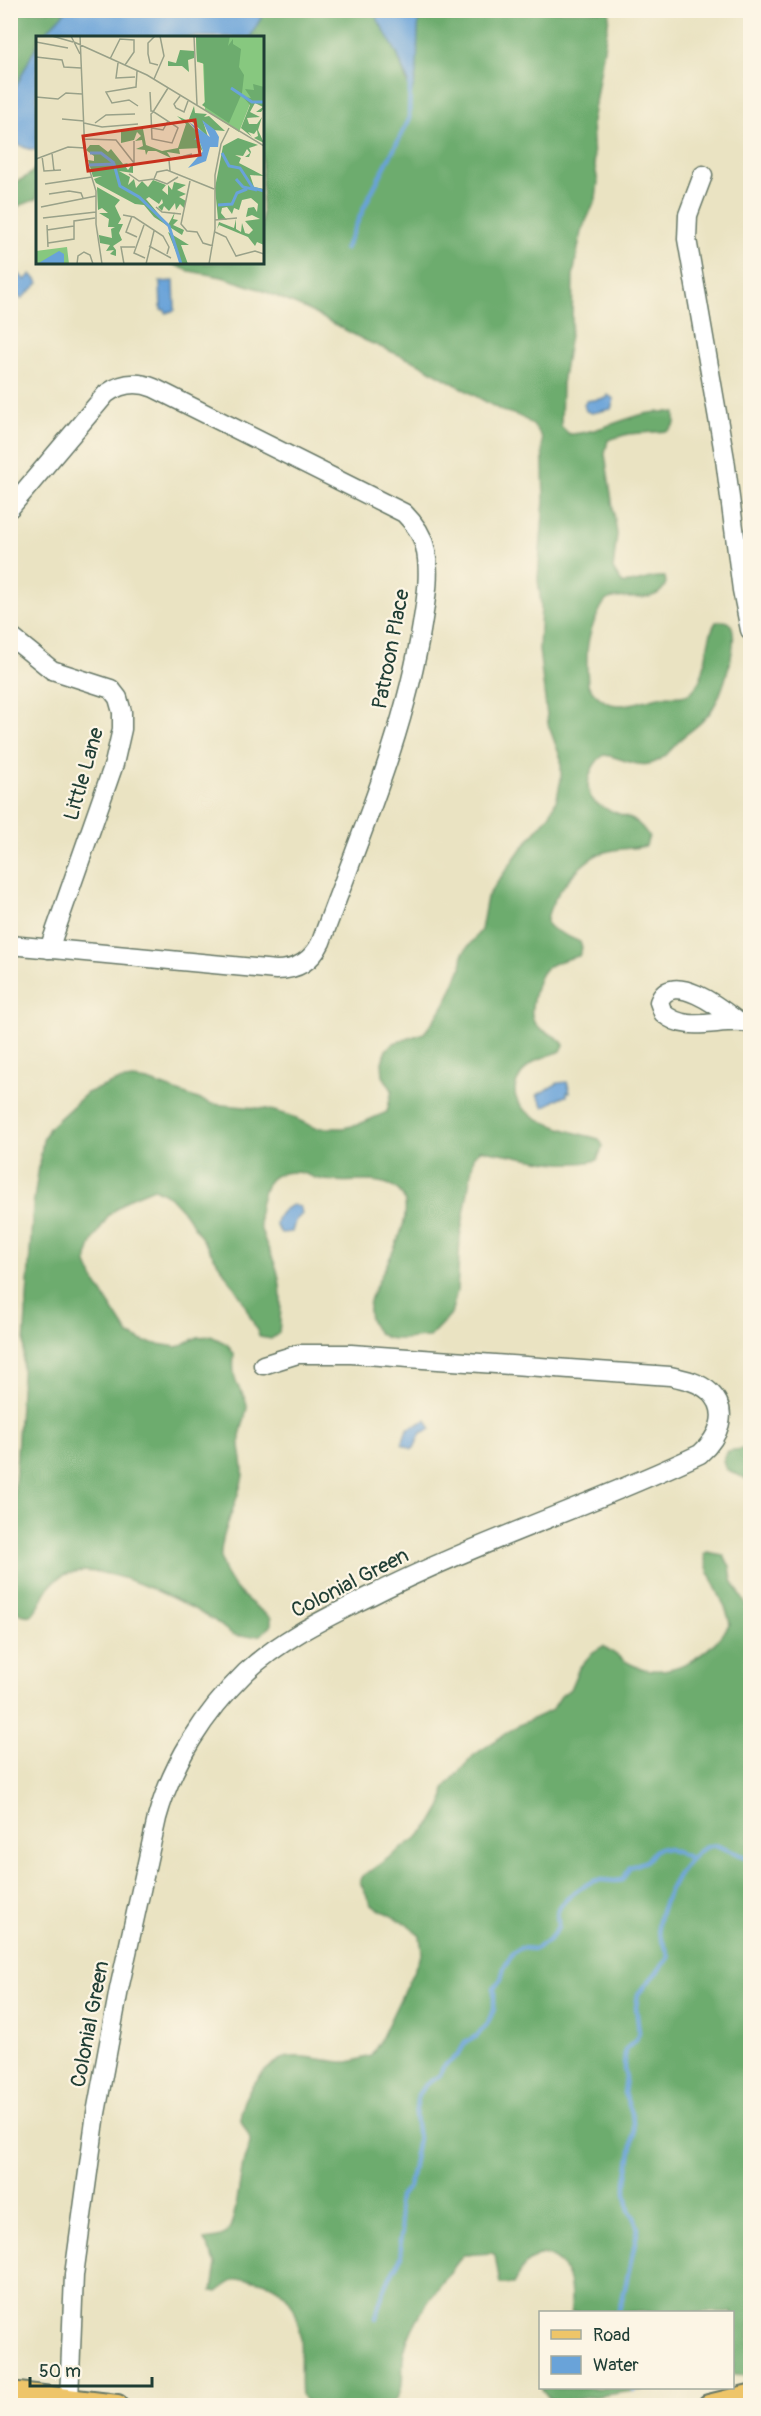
<svg xmlns="http://www.w3.org/2000/svg" width="761" height="2416" viewBox="0 0 761 2416" font-family="Pangolin,sans-serif">
  <rect width="100%" height="100%" fill="#fcf5e5"/>
  <filter id="ink" filterUnits="userSpaceOnUse"><feTurbulence type="fractalNoise" baseFrequency=".0167" numOctaves="2"/><feDisplacementMap in="SourceGraphic" scale="12" xChannelSelector="R" yChannelSelector="G"/><feConvolveMatrix kernelMatrix="1 2 1 2 8 2 1 2 1" color-interpolation-filters="sRGB"/></filter>
  <filter id="wash" filterUnits="userSpaceOnUse"><feTurbulence type="fractalNoise" baseFrequency=".008" numOctaves="4" result="noise"/><feDisplacementMap in="SourceGraphic" scale="24" xChannelSelector="R" yChannelSelector="G"/><feGaussianBlur stdDeviation="1.35" result="paint"/><feColorMatrix in="noise" values="0 0 0 0 0 0 0 0 0 0 0 0 0 0 0 0 0 1.4 0 .05"/><feComposite in="paint" operator="in"/></filter>
  <g filter="url(#wash)">
    <rect width="100%" height="100%" fill="#eae3c2"/>
    <!-- forest -->
    <g fill="#6dac6e" stroke="#467451" stroke-width="1.5">
      <path d="M 11,11 L 67,11 L 41,37 L 38,38 L 37,44 L 11,97 Z"/>
      <path d="M 265,11 L 373,11 L 397,53 L 408,86 L 414,85 C 419,60 415,36 420,11 L 610,11 L 592,122 L 594,161 L 598,182 L 596,199 L 581,232 L 573,276 L 572,323 L 562,384 L 561,426 L 569,434 C 603,434 643,405 675,413 L 675,424 L 668,431 L 628,434 L 608,440 L 605,454 L 617,534 L 613,569 L 622,583 C 637,585 647,575 665,577 L 666,583 C 658,608 619,592 607,600 C 603,603 601,608 599,612 C 585,638 586,656 588,685 C 594,694 605,705 618,705 C 633,706 649,698 664,696 C 672,696 684,698 691,692 C 710,675 703,642 716,622 L 725,621 L 730,623 C 741,639 722,695 711,711 C 704,722 694,728 684,736 C 673,746 665,761 648,764 C 635,767 617,756 604,755 C 595,761 592,768 589,778 C 582,811 618,809 636,822 C 641,825 645,831 649,836 L 646,846 C 632,849 612,848 599,854 C 579,863 546,902 547,924 L 552,929 L 580,942 L 582,948 L 579,956 C 545,965 541,965 533,1000 C 532,1007 530,1016 535,1023 C 542,1034 557,1033 564,1045 L 561,1051 C 552,1055 543,1057 535,1061 C 527,1066 521,1074 517,1082 C 502,1118 577,1133 599,1139 L 603,1146 L 597,1160 C 558,1170 519,1154 480,1150 L 474,1156 L 460,1237 L 457,1291 L 451,1314 L 429,1337 C 417,1337 400,1341 388,1338 C 373,1334 366,1316 370,1301 C 376,1276 430,1205 392,1186 C 375,1177 352,1183 333,1181 C 328,1180 321,1180 315,1178 C 307,1175 304,1172 294,1172 C 272,1172 266,1180 261,1201 C 254,1231 269,1244 277,1270 C 283,1292 281,1311 279,1333 L 271,1339 L 260,1337 L 242,1299 L 185,1213 L 169,1196 L 154,1188 L 130,1198 L 108,1216 L 92,1242 L 87,1257 L 87,1264 L 95,1282 L 129,1335 L 145,1342 L 177,1347 L 198,1337 L 211,1336 L 227,1344 L 234,1354 C 233,1364 233,1373 236,1382 C 239,1391 247,1396 247,1407 C 246,1417 241,1428 240,1438 C 239,1450 244,1463 243,1475 C 240,1499 215,1543 222,1564 C 229,1589 251,1603 271,1618 L 271,1625 L 261,1635 C 253,1636 242,1638 234,1635 C 226,1631 219,1623 212,1619 C 179,1600 98,1557 62,1576 C 42,1587 45,1604 31,1615 C 21,1617 15,1611 11,1603 L 11,1544 L 33,1206 L 43,1140 L 49,1128 L 87,1093 L 117,1081 L 133,1079 L 148,1081 L 212,1104 L 267,1109 L 288,1115 L 315,1128 L 343,1128 L 357,1125 L 387,1112 L 392,1090 L 383,1076 L 382,1062 L 386,1050 L 394,1043 L 424,1033 L 438,1015 L 449,996 L 461,968 L 463,953 L 481,930 L 487,897 L 518,853 L 550,814 L 557,798 L 561,779 L 561,759 L 548,724 L 539,650 L 541,606 L 538,579 L 544,501 L 542,438 C 534,421 520,415 502,411 L 418,363 L 364,340 L 306,309 L 259,289 L 222,277 L 189,271 L 171,263 L 262,262 L 262,38 L 250,37 Z"/>
      <path d="M 37,166 L 37,199 L 11,209 L 11,184 C 21,180 31,176 37,166 Z"/>
      <path d="M 742,1449 L 750,1451 L 750,1481 L 726,1469 L 723,1461 L 728,1451 Z"/>
      <path d="M 707,1552 L 723,1555 L 730,1566 L 732,1580 L 750,1612 L 750,2376 L 733,2375 L 732,2312 L 571,2312 C 572,2287 571,2261 542,2254 C 526,2261 521,2269 513,2284 L 500,2284 L 495,2255 L 492,2253 L 463,2255 C 441,2285 416,2312 405,2348 C 399,2363 408,2389 394,2401 C 382,2411 328,2406 311,2405 L 301,2396 C 297,2359 313,2296 263,2282 C 239,2276 236,2277 217,2292 L 212,2291 L 216,2264 L 204,2240 C 211,2238 220,2240 226,2234 C 236,2223 240,2179 243,2163 C 245,2156 250,2148 250,2141 C 250,2133 243,2128 241,2120 C 238,2098 262,2070 280,2060 C 295,2051 329,2063 348,2062 C 355,2061 363,2058 371,2056 L 379,2043 L 422,1953 L 420,1936 L 405,1923 L 371,1905 L 360,1882 L 363,1876 L 418,1837 L 432,1823 L 443,1804 L 445,1787 L 474,1755 L 517,1726 L 552,1710 L 561,1696 L 570,1689 L 579,1668 L 593,1652 L 603,1646 C 613,1652 624,1662 635,1666 C 672,1681 712,1653 730,1623 C 725,1599 707,1579 704,1554 Z"/>
      <path d="M 541,2388 L 654,2388 L 558,2402 L 550,2399 Z"/>
    </g>
    <!-- water -->
    <g fill="#69a3d9" stroke="#447086" stroke-width="1.5">
      <path d="M 67,10 L 265,10 L 265,11 L 250,37 L 41,37 Z"/>
      <path d="M 373,11 L 420,11 C 415,37 421,65 412,91 L 397,53 Z"/>
      <path d="M 37,44 L 37,150 C 27,150 17,145 11,137 L 11,97 Z"/>
      <path d="M 12,267 L 25,280 L 31,274 L 39,283 L 21,299 L 11,288 Z"/>
      <path d="M 174,281 L 175,310 L 166,313 L 165,310 L 161,310 L 160,282 Z"/>
      <path d="M 608,395 L 614,399 L 611,409 L 592,413 L 586,411 L 584,405 L 586,401 L 607,398 Z"/>
      <path d="M 567,1082 L 570,1092 L 567,1092 L 567,1096 L 561,1097 L 544,1107 L 537,1095 L 558,1083 Z"/>
      <path d="M 293,1205 L 300,1207 L 302,1214 L 295,1221 L 292,1232 L 281,1233 L 276,1226 C 276,1215 283,1209 293,1205 Z"/>
      <path d="M 426,1420 L 431,1429 L 421,1433 L 414,1448 L 412,1449 L 402,1444 L 407,1429 Z"/>
    </g>
    <g fill="none" stroke-linecap="round" stroke-linejoin="round">
      <!-- stream -->
      <g stroke="#69a3d9" stroke-width="4.5">
        <path d="M 345,249 L 369,197 L 409,120 L 410,84"/>
        <path d="M 618,2312 L 623,2297 L 638,2229 L 634,2216 L 629,2211 L 626,2192 L 626,2182 L 634,2133 L 632,2113 L 624,2093 L 626,2078 L 624,2069 L 625,2050 L 636,2040 L 639,2032 L 636,2007 L 638,1994 L 669,1958 C 668,1947 658,1939 658,1927 C 659,1904 690,1840 718,1846 L 750,1859"/>
        <path d="M 376,2318 C 380,2298 390,2274 402,2256 L 400,2241 L 402,2232 L 398,2204 L 399,2197 L 409,2187 L 418,2138 L 415,2116 L 418,2095 L 424,2086 L 440,2075 L 443,2067 L 458,2055 L 465,2043 L 477,2036 L 488,2022 L 494,2009 L 494,1988 L 501,1979 L 504,1968 L 513,1953 L 520,1948 L 535,1949 C 544,1944 555,1936 558,1926 C 559,1921 556,1916 558,1911 C 561,1901 583,1885 594,1881 C 603,1878 613,1883 622,1880 L 630,1867 L 646,1861 L 654,1851 L 659,1848 L 668,1849 L 691,1858"/>
        <path d="M 633,2388 L 634,2390"/>
      </g>
    </g>
  </g>
  <g filter="url(#ink)">
    <g fill="none" stroke-linecap="round" stroke-linejoin="round">
      <defs>
        <g id="minor">
          <path d="M 703,175 L 688,215 L 687,239 L 725,459 L 742,590 L 750,630"/>
          <path d="M 10,508 L 106,394 C 121,383 137,381 154,388 L 404,513 C 414,523 422,533 425,547 C 431,572 426,600 422,625 C 405,734 359,838 321,942 C 312,961 297,970 276,970 L 10,945"/>
          <path d="M 10,636 L 52,670 L 111,689 L 118,698 L 122,712 L 122,729 L 114,764 L 49,949"/>
          <path d="M 736,1020 C 722,1009 671,969 659,1002 L 663,1013 C 687,1035 722,1017 750,1023"/>
          <path d="M 69,2400 L 74,2275 L 96,2113 L 119,1989 L 157,1818 C 172,1763 205,1712 246,1672 C 280,1640 324,1619 366,1598 C 474,1543 590,1506 700,1454 C 718,1438 731,1412 710,1392 C 699,1382 684,1379 670,1376 L 351,1354 L 298,1354 L 263,1365"/>
        </g>
        <g id="major">
          <path d="M 10,2393 L 117,2406"/>
          <path d="M 709,2406 L 750,2396"/>
        </g>
      </defs>
      <!-- minor casing -->
      <use href="#minor" stroke="#676" stroke-width="21"/>
      <!-- major casing -->
      <use href="#major" stroke="#676" stroke-width="26"/>
      <!-- minor -->
      <use href="#minor" stroke="#fff" stroke-width="18"/>
      <!-- major -->
      <use href="#major" stroke="#eec569" stroke-width="22"/>
    </g>
  </g>
  <g text-anchor="middle" dominant-baseline="central" stroke-width="4.5" stroke-linejoin="round" paint-order="stroke">
    <!-- street labels -->
    <g font-size="21" fill="#1f3d34" stroke="#fcf5e5">
      <text transform="translate(391 649) rotate(-79)">Patroon Place</text>
      <text transform="translate(84 774) rotate(-74)">Little Lane</text>
      <text transform="translate(350 1583) rotate(-27)">Colonial Green</text>
      <text transform="translate(90 2024) rotate(-79)">Colonial Green</text>
    </g>
  </g>
  <!-- overview -->
  <g transform="translate(36 36)">
    <rect width="228" height="228" fill="#eae3c2"/>
    <path d="M 160,0 L 228,0 L 228,57 L 216,63 L 203,96 L 169,74 L 167,27 L 161,26 ZM 31,211 L 33,228 L 0,228 L 0,215 Z" fill="#87c87f"/>
    <path d="M 160,0 L 194,0 L 192,10 L 197,3 L 197,8 L 205,13 L 203,31 L 208,39 L 206,57 L 193,87 L 166,69 L 169,66 L 168,28 L 161,25 ZM 144,14 L 158,15 L 158,22 L 152,24 L 153,36 L 146,30 L 132,30 L 132,25 L 140,27 ZM 217,48 L 228,51 L 228,72 L 225,76 L 220,76 L 227,71 L 219,67 L 214,76 L 224,81 L 211,82 L 213,88 L 221,88 L 226,81 L 222,94 L 228,107 L 218,102 L 222,100 L 221,94 L 218,98 L 212,96 L 216,101 L 205,92 L 214,69 L 207,61 L 215,62 L 209,53 L 218,54 ZM 158,70 L 159,77 L 171,78 L 168,81 L 173,80 L 189,95 L 176,94 L 167,85 L 172,101 L 153,83 ZM 141,80 L 150,84 L 163,98 L 159,103 L 163,104 L 167,116 L 164,112 L 143,113 L 144,118 L 131,116 L 135,122 L 120,115 L 112,115 L 110,119 L 109,114 L 100,113 L 107,110 L 106,104 L 99,105 L 105,100 L 101,96 L 98,104 L 85,107 L 85,95 L 107,93 L 110,109 L 126,115 L 142,112 L 150,88 ZM 202,102 L 222,109 L 213,112 L 215,116 L 213,121 L 209,121 L 214,117 L 211,113 L 207,120 L 199,119 L 205,122 L 203,127 L 228,140 L 214,139 L 218,151 L 228,153 L 228,210 L 227,213 L 228,209 L 221,206 L 219,210 L 212,201 L 183,189 L 181,193 L 183,186 L 198,192 L 200,183 L 200,193 L 205,196 L 206,187 L 209,197 L 213,198 L 217,194 L 209,185 L 224,183 L 216,179 L 210,181 L 212,172 L 218,171 L 221,176 L 222,168 L 215,162 L 206,164 L 203,174 L 198,172 L 196,178 L 191,171 L 186,172 L 185,177 L 191,184 L 182,183 L 179,152 L 187,110 ZM 54,109 L 63,109 L 72,116 L 75,113 L 87,128 L 92,127 L 89,130 L 92,134 L 97,127 L 97,137 L 83,135 L 94,141 L 92,149 L 98,143 L 100,152 L 106,145 L 112,151 L 117,144 L 130,149 L 126,154 L 132,159 L 132,149 L 136,154 L 138,146 L 150,149 L 141,154 L 150,158 L 143,161 L 150,165 L 148,172 L 144,168 L 140,174 L 139,167 L 133,175 L 128,170 L 126,175 L 122,171 L 127,167 L 126,163 L 123,168 L 113,161 L 110,163 L 132,189 L 139,176 L 137,183 L 142,184 L 137,189 L 148,194 L 146,199 L 118,181 L 108,169 L 99,168 L 60,147 L 58,143 L 66,140 L 57,141 L 52,124 L 58,125 L 58,120 L 50,114 ZM 61,151 L 84,164 L 79,170 L 85,183 L 82,188 L 87,188 L 83,197 L 86,204 L 77,210 L 80,214 L 80,220 L 74,218 L 78,214 L 70,215 L 74,209 L 64,207 L 62,193 L 63,199 L 76,202 L 75,193 L 79,191 L 72,191 L 73,183 L 63,177 L 72,177 L 66,172 L 62,174 ZM 132,196 L 153,209 L 145,209 L 152,228 L 145,228 Z" fill="#6dac6e"/>
    <path d="M 166,84 L 179,94 L 183,101 L 182,111 L 174,111 L 170,125 L 152,132 L 167,115 L 163,104 L 158,104 L 163,98 L 153,86 L 174,101 ZM 23,215 L 28,218 L 28,228 L 1,228 Z" fill="#69a3d9"/>
    <path fill="none" stroke="#69a3d9" stroke-width="3" d="M 195,52 L 216,66 L 228,66M 54,117 L 65,117 L 78,127M 186,117 L 193,130 L 204,132 L 217,152 L 228,155M 53,129 L 78,128 L 84,150 L 103,161 L 133,190 L 145,228M 200,143 L 207,151 L 221,154M 182,169 L 196,168 L 201,157 L 211,153"/>
    <path fill="none" stroke="#99a189" stroke-width="1.5" d="M 16,0 L 37,6M 35,0 L 44,18M 44,0 L 49,119 L 60,155 L 60,188 L 66,228M 119,0 L 112,7 L 112,18 L 114,27 L 122,29M 158,0 L 161,69M 0,6 L 32,12M 38,6 L 111,39 L 228,110M 0,21 L 26,24 L 28,31 L 45,32M 74,23 L 84,3 L 98,4 L 98,16 L 89,29M 82,27 L 80,42 L 99,41M 101,35 L 100,51 L 70,56 L 76,67 L 93,64 L 102,70M 118,43 L 128,20 L 124,0M 114,56 L 115,75 L 116,75 L 117,76 L 118,76 L 141,91 L 142,92 L 136,107 L 116,103 L 115,78 L 117,76 L 132,52M 144,60 L 138,68 L 140,72 L 148,76 L 152,65M 0,61 L 22,63 L 30,57 L 46,58M 26,83 L 48,85M 48,87 L 66,91 L 102,88M 59,87 L 70,79 L 99,78M 116,92 L 127,94 L 132,85M 48,103 L 80,104 L 98,127 L 98,105M 16,117 L 18,135M 6,120 L 8,135 L 25,134M 0,123 L 32,111 L 49,112M 134,135 L 133,124 L 156,118M 93,138 L 103,145 L 118,143M 142,141 L 131,148 L 118,143 L 121,136 L 131,134 L 178,153M 154,145 L 145,188 L 151,195 L 161,196 L 167,207 L 177,210M 9,148 L 56,141M 13,158 L 33,155 L 45,157 L 47,162M 5,171 L 60,160M 120,171 L 126,176 L 145,178M 87,179 L 98,181 L 127,200 L 133,211 L 131,218M 96,180 L 90,196 L 101,201M 7,182 L 60,176M 179,184 L 201,182M 11,189 L 12,211M 108,189 L 98,217 L 109,222M 11,194 L 38,190M 179,196 L 190,201 L 200,220 L 219,215 L 228,218M 12,207 L 38,203 L 38,185 L 59,182M 113,210 L 135,222M 41,228 L 42,220 L 48,216 L 54,219 L 57,228M 88,228 L 85,211 L 99,211M 110,228 L 118,195M 173,228 L 179,193 L 179,139 L 185,108 L 193,92"/>
    <path fill="#c8321e" fill-opacity="0.15" stroke="#c8321e" stroke-width="3" d="M 159,84 L 164,119 L 52,135 L 47,100 Z"/>
    <rect width="228" height="228" fill="none" stroke="#1f3d34" stroke-width="3"/>
  </g>
  <!-- margin -->
  <rect width="761" height="2416" fill="none" stroke="#fcf5e5" stroke-width="36"/>
  <!-- legend -->
  <rect x="539" y="2311" width="195" height="78" fill="#fcf5e5" stroke="#a4ab9e" stroke-width="1.5"/>
  <rect x="551" y="2330" width="30" height="9" fill="#eec569" stroke="#a4ab9e" stroke-width="1.5"/>
  <text x="593" y="2341" font-size="18" fill="#1f3d34">Road</text>
  <rect x="551" y="2356" width="30" height="18" fill="#69a3d9" stroke="#a4ab9e" stroke-width="1.5"/>
  <text x="593" y="2371" font-size="18" fill="#1f3d34">Water</text>
  <!-- scale -->
  <path d="M30 2377v9h122v-9" fill="none" stroke="#1f3d34" stroke-width="3"/>
  <text x="39" y="2377" font-size="18" fill="#1f3d34" stroke="#fcf5e5" stroke-width="4.5" paint-order="stroke">50 m</text>
</svg>
